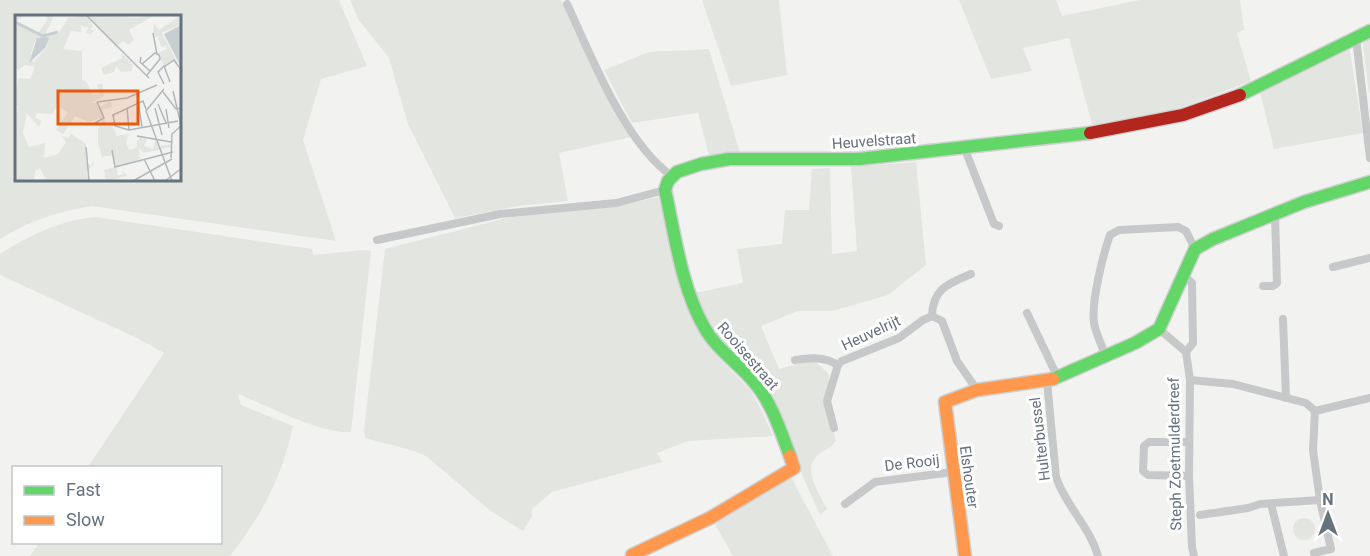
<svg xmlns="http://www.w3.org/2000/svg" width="1370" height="556" viewBox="0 0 1370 556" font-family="Roboto,sans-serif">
  <rect width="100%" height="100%" fill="#f2f3f1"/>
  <!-- green -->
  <g fill="#e2e5e0" fill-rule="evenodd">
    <path d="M 0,0 L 339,0 L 367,66 L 321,79 L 303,140 L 336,241 L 91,206 C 56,212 30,221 0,239 ZM 180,16 L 180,180 L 16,180 L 16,16 Z"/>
    <path d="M 350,0 L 561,0 L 576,34 L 631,137 L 559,153 L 568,201 L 519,206 L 455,218 L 408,124 L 389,58 L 358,19 Z"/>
    <path d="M 702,0 L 779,0 L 787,75 L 731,86 Z"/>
    <path d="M 959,0 L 1056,0 L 1062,16 L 1140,0 L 1240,0 L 1244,30 L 1237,33 L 1251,81 L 1153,118 L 1093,128 L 1069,38 L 1023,48 L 1032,71 L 991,79 Z"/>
    <path d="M 1370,37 L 1370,92 L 1369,93 L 1363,46 L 1365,39 Z"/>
    <path d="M 1349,45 L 1363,133 L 1274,149 L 1259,88 Z"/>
    <path d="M 709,49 L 741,156 L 710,159 L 698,113 L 632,123 L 604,70 L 649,52 Z"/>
    <path d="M 916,162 L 926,265 L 888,295 L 832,311 L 798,311 L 761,326 L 779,369 L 804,362 L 815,361 L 829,374 L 829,381 L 824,401 L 836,440 C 831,449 825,449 818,455 C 801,469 820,494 827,509 L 820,515 L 795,459 L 778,410 L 711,333 L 695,293 L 743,283 L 737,249 L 782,244 L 785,210 L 809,210 L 812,169 L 830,168 L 832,254 L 857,251 L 851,167 Z"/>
    <path d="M 658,197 L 681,282 L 696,325 L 711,350 L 750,390 L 762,411 L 773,436 L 688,441 L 657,453 L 662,462 L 552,492 L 532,509 L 532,516 L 523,531 L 492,512 L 426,456 L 414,451 L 365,438 L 364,430 L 385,249 L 514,216 L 611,207 Z"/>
    <path d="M 95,217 L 312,249 L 313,255 L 364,250 L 371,251 L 351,432 C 320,434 267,405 238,394 L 241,405 L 293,426 C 283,475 261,517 230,556 L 30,556 L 39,543 L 220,542 L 220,468 L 88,467 L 164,353 L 137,338 L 0,275 L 0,254 C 31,235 58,221 95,217 Z"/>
    <path d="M 788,476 L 792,479 L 833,556 L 733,556 L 713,521 Z"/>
    <circle cx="1304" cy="529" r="11"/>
  </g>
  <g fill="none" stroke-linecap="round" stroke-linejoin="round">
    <defs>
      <g id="fast">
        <path d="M 1240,95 L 1370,31"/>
        <path d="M 1053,379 L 1135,343 L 1159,329 L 1195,249 L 1213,239 L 1304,202 L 1370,182"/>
        <path d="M 790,456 C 780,430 772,403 754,382 C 738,363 716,349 704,327 C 681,286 675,235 665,190 L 668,181 L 677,172 L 701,164 L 729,159 L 859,159 L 1090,133"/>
      </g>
      <g id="slow">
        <path d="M 632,555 L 710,518 L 794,468 L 790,456"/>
        <path d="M 965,556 L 945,402 L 977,390 L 1053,379"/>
      </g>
      <path id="jam" d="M 1090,133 L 1183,115 L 1240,95"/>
    </defs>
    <!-- fast casing -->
    <use href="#fast" stroke="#cecfcf" stroke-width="15"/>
    <!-- slow casing -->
    <use href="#slow" stroke="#cecfcf" stroke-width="15"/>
    <!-- jam casing -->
    <use href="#jam" stroke="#cecfcf" stroke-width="15"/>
    <!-- street -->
    <g stroke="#c7c8c9" stroke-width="8">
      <path d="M 567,4 C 591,55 625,144 672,176"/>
      <path d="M 1356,38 L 1370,158"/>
      <path d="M 964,147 L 994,224 L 999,226"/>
      <path d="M 377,240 L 500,214 L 616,203 L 665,190"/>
      <path d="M 1333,267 L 1370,258"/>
      <path d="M 1182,273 L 1192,283 L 1193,343 L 1186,352 L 1190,380 L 1189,476 L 1192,547 L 1194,556"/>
      <path d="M 1263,286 L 1273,286 L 1277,283 L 1275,215"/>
      <path d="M 1027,313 L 1058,378"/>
      <path d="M 932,316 C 933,288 948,284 971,274"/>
      <path d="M 1283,319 L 1286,398"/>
      <path d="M 1159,329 L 1186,352"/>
      <path d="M 1105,355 C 1102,345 1096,334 1094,323 C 1091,302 1103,255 1110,235 L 1119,230 L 1178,227 L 1186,231 L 1195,249"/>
      <path d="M 795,360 C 812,358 823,356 838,365"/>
      <path d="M 1190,380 L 1233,384 L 1306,403 L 1315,411 L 1370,398"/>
      <path d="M 1047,381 L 1056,477 C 1065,505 1090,527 1098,556"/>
      <path d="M 834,428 L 827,401 L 838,365 L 842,361 L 899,338 L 923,320 L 932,316 L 942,321 L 957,361 L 977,390"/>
      <path d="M 1189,442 L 1149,442 L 1144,446 L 1143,471 L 1148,475 L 1189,476"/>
      <path d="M 845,504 L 875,482 L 953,472"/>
      <path d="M 1271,504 L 1284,556"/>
      <path d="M 1200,515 L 1248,508 L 1260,504 L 1320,500"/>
      <path d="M 1314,553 L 1331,549 L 1320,500 L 1313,450 L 1315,411"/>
    </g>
    <!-- fast -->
    <use href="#fast" stroke="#63d668" stroke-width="12"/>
    <!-- slow -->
    <use href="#slow" stroke="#ff974d" stroke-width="12"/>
    <!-- jam -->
    <use href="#jam" stroke="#b3261e" stroke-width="12"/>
  </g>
  <g text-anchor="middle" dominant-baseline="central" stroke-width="6" stroke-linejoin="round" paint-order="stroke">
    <!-- street labels -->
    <g font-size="15" fill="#66727e" stroke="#fff">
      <text transform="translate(874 141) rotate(-4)">Heuvelstraat</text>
      <text transform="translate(871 333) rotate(-25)">Heuvelrijt</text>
      <text transform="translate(748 356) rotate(49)">Rooisestraat</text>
      <text transform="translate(1040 439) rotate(-97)">Hulterbussel</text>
      <text transform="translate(1175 454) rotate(-91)">Steph Zoetmulderdreef</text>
      <text transform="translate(912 463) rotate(-7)">De Rooij</text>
      <text transform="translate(969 477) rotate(82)">Elshouter</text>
    </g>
  </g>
  <!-- overview -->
  <g transform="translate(15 15)">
    <rect width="166" height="166" fill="#f2f3f1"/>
    <path d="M 0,0 L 10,0 L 1,7 L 23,18 L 33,4 L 30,0 L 39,0 L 30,20 L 44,18 L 55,0 L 53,3 L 70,0 L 78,11 L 75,16 L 81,14 L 76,19 L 70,18 L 74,13 L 65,10 L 67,17 L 56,16 L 48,34 L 67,36 L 67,65 L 71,66 L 78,80 L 85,79 L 82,70 L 87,68 L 89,81 L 76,88 L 81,88 L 83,93 L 96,86 L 97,92 L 87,95 L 90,107 L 97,110 L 102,121 L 114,119 L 111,128 L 114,135 L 122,132 L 122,125 L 128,122 L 132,125 L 129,131 L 138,134 L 141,124 L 143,131 L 156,129 L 156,132 L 128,138 L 124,133 L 125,144 L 101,152 L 103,160 L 108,160 L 107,155 L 112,161 L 91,166 L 89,155 L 100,152 L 98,140 L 87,142 L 83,128 L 83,113 L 89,102 L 74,107 L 60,101 L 48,119 L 41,115 L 53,97 L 42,91 L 37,99 L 22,98 L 20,102 L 26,106 L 24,112 L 12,98 L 8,118 L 14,132 L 30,128 L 29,143 L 43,139 L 51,127 L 46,121 L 54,123 L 56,119 L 71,129 L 71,146 L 76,151 L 78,145 L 79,149 L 71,157 L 74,166 L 32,166 L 25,153 L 20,156 L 19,166 L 0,166 L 0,97 L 5,96 L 0,95 L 4,92 L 0,91 L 0,78 L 4,63 L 15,64 L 20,52 L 10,50 L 3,55 L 0,51 ZM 23,22 L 32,24 L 30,34 L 18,48 L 16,38 L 20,26 L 24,28 ZM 72,0 L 124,3 L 140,0 L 114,15 L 119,25 L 113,30 L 108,26 L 101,32 ZM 166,0 L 166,9 L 147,18 L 166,55 L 159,45 L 149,51 L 143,38 L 152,34 L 151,31 L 146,32 L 143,22 L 138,21 L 139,9 L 144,15 ZM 106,38 L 118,50 L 116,56 L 106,57 L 101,51 L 99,57 L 89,60 L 86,53 L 107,43 Z" fill="#e2e5e0" fill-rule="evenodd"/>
    <path d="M 166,10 L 166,52 L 149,19 ZM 30,22 L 34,23 L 30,33 L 14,48 L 22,23 Z" fill="#c8cfd2"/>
    <path fill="none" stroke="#c8cfd2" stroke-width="3" d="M 0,7 L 28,21 L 43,17"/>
    <path fill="none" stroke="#b2b7bc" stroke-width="1.5" d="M 71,0 L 134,63M 138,18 L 142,39M 126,42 L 125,47 L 135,56M 127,49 L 140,38 L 144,40 L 145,44 L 132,60M 149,52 L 159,45 L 167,56M 149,69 L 143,57 L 149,51 L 155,67M 149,74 L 131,96 L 157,166M 158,76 L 167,114M 148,77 L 161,94 L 167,93M 122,79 L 127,112M 82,87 L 112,83 L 142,70M 143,89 L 151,108M 112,93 L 114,115M 140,93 L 147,120M 151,94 L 154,113M 80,108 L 89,103 L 82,87M 114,115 L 100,111 L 98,100 L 128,86 L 131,94M 114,115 L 163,106M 126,122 L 122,121 L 156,127M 71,132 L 74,166M 97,135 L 100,152 L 158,137M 156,143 L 157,119 L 167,110M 129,144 L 140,166M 118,166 L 157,144M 150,166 L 167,153"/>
    <path fill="#e8590c" fill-opacity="0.15" stroke="#e8590c" stroke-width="3" d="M 43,76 L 123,76 L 123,109 L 43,109 Z"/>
    <rect width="166" height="166" fill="none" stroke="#66727e" stroke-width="3"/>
  </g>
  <!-- legend -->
  <rect x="12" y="466" width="210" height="78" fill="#ffffff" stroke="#c2c7cb" stroke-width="1.5"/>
  <rect x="24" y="486" width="30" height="9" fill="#63d668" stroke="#c2c7cb" stroke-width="1.5"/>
  <text x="66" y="496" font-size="18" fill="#66727e">Fast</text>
  <rect x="24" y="516" width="30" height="9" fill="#ff974d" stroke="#c2c7cb" stroke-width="1.5"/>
  <text x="66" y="526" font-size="18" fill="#66727e">Slow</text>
  <!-- north arrow -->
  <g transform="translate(1328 514)" stroke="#ffffff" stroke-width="4.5" paint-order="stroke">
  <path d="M0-4.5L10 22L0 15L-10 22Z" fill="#66727e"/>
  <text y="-9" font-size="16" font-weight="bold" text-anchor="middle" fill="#66727e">N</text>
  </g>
</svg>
